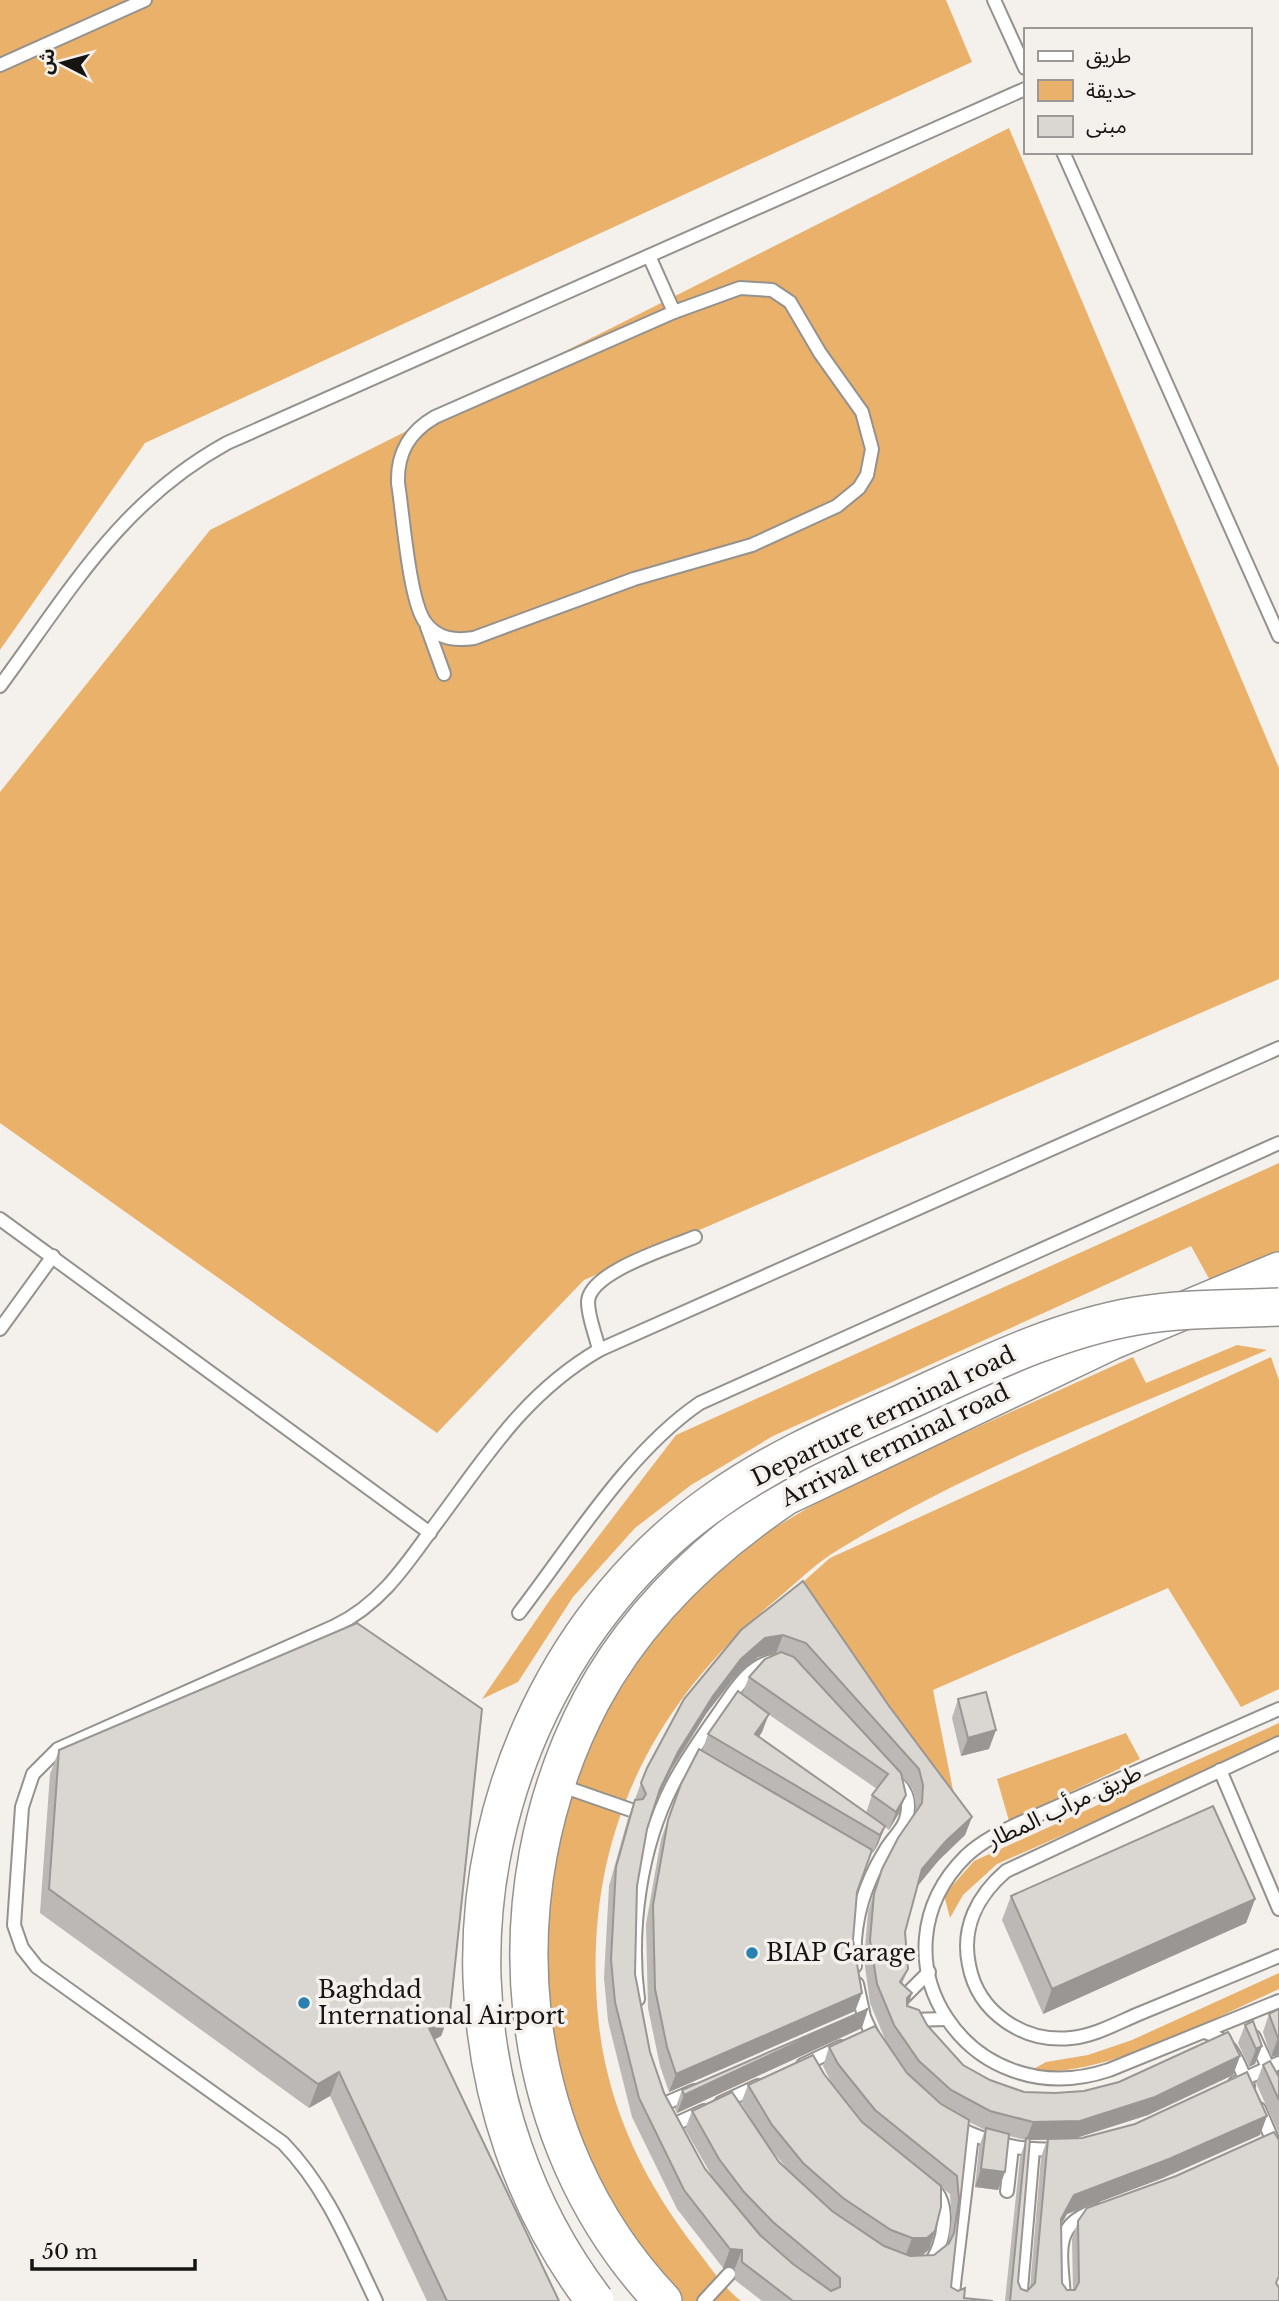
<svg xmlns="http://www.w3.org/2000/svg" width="1279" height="2301" viewBox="0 0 1279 2301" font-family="'Libre Baskerville','Noto Sans Arabic',serif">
  <rect width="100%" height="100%" fill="#f4f0ec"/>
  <!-- green -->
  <g fill="#eab16b">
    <path d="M 0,0 L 946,0 L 972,62 L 145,443 L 0,650 Z"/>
    <path d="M 1009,128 L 1279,768 L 1279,979 L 584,1280 L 437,1433 L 0,1123 L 0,792 L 210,530 Z"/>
    <path d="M 1279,1163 L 1279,1259 L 1212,1284 L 1191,1246 L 773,1436 L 691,1485 L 635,1528 L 573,1597 L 518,1682 L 482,1699 L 552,1597 L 676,1435 Z"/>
    <path d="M 1237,1345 L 1267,1350 C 1120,1413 966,1469 830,1555 C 812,1567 795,1584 778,1598 C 647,1707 582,1845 598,2016 C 606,2104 643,2181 697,2250 C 711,2268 723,2287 741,2301 L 680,2301 L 604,2192 L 573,2126 L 552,2056 L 545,1921 L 565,1813 L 586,1745 L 646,1643 L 720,1560 L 840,1489 L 1133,1357 L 1146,1383 Z"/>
    <path d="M 1271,1357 L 1279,1380 L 1279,1689 L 1241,1707 L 1168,1588 L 933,1690 L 960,1825 L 794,1590 L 830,1558 Z"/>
    <path d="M 1279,1723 L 1279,1740 L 997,1864 L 963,1895 L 950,1918 L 944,1895 L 974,1861 Z"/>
    <path d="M 1126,1733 L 1140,1759 L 1009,1821 L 997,1779 Z"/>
    <path d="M 1279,1973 L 1279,1989 C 1211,2019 1105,2078 1030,2071 L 1046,2062 L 1088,2055 L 1132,2040 Z"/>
  </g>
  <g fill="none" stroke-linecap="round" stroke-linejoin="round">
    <defs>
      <g id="service">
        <path d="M 994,0 L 1025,68"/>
        <path d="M 0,65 L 145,0"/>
        <path d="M 1063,152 L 1279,636"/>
        <path d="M 649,256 L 674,312"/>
        <path d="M 740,288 L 772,290 L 790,302 L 820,353 L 862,412 L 872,449 L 867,475 L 859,488 L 837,506 L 752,545 L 634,579 L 474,638 C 455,641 437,639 425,622 C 409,600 403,514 398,483 C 397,453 409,432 435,417 L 674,312 Z"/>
        <path d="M 427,627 L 444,674"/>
        <path d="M 0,686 C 70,591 120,502 227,443 L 1025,89"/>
        <path d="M 0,1219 L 430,1533"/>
        <path d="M 0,1329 L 53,1256"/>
        <path d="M 599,1350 C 596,1335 588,1318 588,1302 C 589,1272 669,1248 695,1237"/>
        <path d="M 519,1613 C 572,1544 628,1452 700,1403 L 1279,1143"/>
        <path d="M 1279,1709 L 1020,1823 C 1001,1832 982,1841 966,1856 C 865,1956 968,2117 1109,2070 L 1279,2001"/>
        <path d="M 1279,1743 L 1006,1871 C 978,1895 961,1927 969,1965 C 978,2013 1024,2043 1071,2038 C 1095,2036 1119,2022 1141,2013 C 1187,1994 1233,1975 1279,1956"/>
        <path d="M 1220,1770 L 1279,1909"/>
        <path d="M 559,1785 L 631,1810"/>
        <path d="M 855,1966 C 852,1925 864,1885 885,1851 C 891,1840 903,1830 906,1819 C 910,1806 908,1793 898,1783"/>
        <path d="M 857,1984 L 864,2017 L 876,2043"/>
        <path d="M 638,1999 C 629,1930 640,1849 672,1786 C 686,1759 704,1734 721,1710 C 734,1691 751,1663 775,1661"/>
        <path d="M 902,1999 L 929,1972"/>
        <path d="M 908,2020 L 947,2019"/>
        <path d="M 1205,2032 C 1232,2040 1238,2062 1248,2086"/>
        <path d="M 1254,2037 L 1279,2091"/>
        <path d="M 803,2065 L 841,2047"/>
        <path d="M 1235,2083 L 1279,2063"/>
        <path d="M 721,2103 L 758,2086"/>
        <path d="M 664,2104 L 694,2091"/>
        <path d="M 1259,2109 L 1279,2155"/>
        <path d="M 673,2125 L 704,2111"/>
        <path d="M 955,2126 C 987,2143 1022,2152 1058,2149"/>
        <path d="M 1007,2191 L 1012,2147"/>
        <path d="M 929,2264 C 945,2246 952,2200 930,2186"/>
        <path d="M 376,2301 C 349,2245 327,2188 283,2143 L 37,1967 L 22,1948 L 14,1925 L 22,1807 L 33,1774 L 58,1749 L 335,1626 C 379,1605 404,1568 432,1529 C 484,1460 522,1395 599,1350 L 1279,1048"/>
        <path d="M 704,2301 L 729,2274"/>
        <path d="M 952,2301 L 972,2135"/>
        <path d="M 1020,2301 L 1033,2149"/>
        <path d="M 1064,2301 C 1063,2258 1048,2224 1098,2210"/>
      </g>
      <path id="primary" d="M 663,2301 C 511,2141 490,1894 591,1701 C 636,1616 707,1549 786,1496 L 1111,1341 L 1279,1271"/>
    </defs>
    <!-- service casing -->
    <use href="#service" stroke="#95928e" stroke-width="16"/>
    <!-- primary casing -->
    <use href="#primary" stroke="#95928e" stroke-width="40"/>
    <!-- service -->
    <use href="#service" stroke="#fff" stroke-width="12"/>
    <!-- primary -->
    <use href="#primary" stroke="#fff" stroke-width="37"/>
    <defs>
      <path id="primary-bridge" d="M 595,2301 C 524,2208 486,2094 482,1978 C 476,1794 564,1607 715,1501 C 771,1461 833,1434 896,1406 C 974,1371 1050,1331 1136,1316 C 1182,1308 1232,1309 1279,1307"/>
    </defs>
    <!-- primary-bridge casing -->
    <use href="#primary-bridge" stroke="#95928e" stroke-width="40" stroke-linecap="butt"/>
    <!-- primary-bridge -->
    <use href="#primary-bridge" stroke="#fff" stroke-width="37"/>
  </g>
  <!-- wall -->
  <g fill="#bbb8b5" fill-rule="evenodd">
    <path d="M 803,1581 L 889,1706 L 972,1817 L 965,1835 L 939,1860 L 918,1885 L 905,1932 L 908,1969 L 902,1984 L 912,1993 L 908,2006 L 944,2045 L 963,2065 L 990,2080 L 1024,2092 L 1055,2093 L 1084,2091 L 1240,2056 L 1233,2075 L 1148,2115 L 1076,2138 L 1260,2135 L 1163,2178 L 1067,2214 L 1061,2225 L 1062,2283 L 1067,2290 L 1073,2290 L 1072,2239 L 1078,2221 L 1279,2301 L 1005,2301 L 1020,2157 L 1026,2140 L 1009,2136 L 1005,2172 L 998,2190 L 975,2187 L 979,2147 L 985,2130 L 969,2122 L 951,2287 L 964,2298 L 993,2301 L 762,2301 L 735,2280 L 735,2268 L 723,2268 L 677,2209 L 632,2117 L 608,2021 L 604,1978 L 609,1886 L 628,1818 L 641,1783 ZM 776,1653 L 777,1654 L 749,1677 L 742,1694 L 708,1734 L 702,1751 L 681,1784 L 661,1839 L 646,1924 L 648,2008 L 660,2066 L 669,2092 L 855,2011 L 862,1993 L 853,1940 L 857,1892 L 871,1852 L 873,1853 L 878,1844 L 885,1827 L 889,1830 L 899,1813 L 902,1777 L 912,1788 L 916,1804 L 916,1812 L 882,1869 L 875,1888 L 868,1912 L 864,1959 L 870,2003 L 887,2044 L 911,2077 L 907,2073 L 829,2047 L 823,2066 L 831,2082 L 865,2124 L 824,2074 L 748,2085 L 741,2103 L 758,2130 L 692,2111 L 685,2129 L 713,2178 L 705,2169 L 664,2093 L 650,2052 L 635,1974 L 637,1886 L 647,1829 L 656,1802 L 671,1770 L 706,1714 L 734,1678 L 758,1657 ZM 768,1714 L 877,1789 L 872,1795 L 866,1813 L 759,1737 L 762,1732 ZM 1030,2140 L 1047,2140 L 1041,2157 L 1030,2288 L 1027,2291 L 1021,2289 L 1018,2282 ZM 770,2148 L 788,2170 L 779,2162 ZM 941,2187 L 950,2194 L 952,2219 L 948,2243 L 934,2255 L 922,2255 L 929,2250 L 935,2231 Z"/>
    <path d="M 958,1699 L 989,1749 L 961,1756 L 952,1718 Z"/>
    <path d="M 59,1750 L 450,2012 L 441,2036 L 434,2040 L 559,2301 L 427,2301 L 330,2096 L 309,2108 L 40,1913 L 50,1774 Z"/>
    <path d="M 1011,1896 L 1255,1899 L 1246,1923 L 1043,2014 L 1002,1920 Z"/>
    <path d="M 1279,2009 L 1279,2055 L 1271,2057 L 1263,2032 L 1269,2014 Z"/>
    <path d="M 1245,2025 L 1262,2046 L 1255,2064 L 1249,2067 L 1238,2043 Z"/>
    <path d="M 862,2028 L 677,2113 L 675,2109 L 682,2090 Z"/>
    <path d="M 1263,2065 L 1279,2077 L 1279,2134 L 1256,2083 Z"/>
  </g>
  <!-- shaded-wall -->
  <g fill="#999693">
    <path d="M 783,1635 L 776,1653 L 758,1657 L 734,1678 L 706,1714 L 671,1770 L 653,1808 L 660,1789 L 678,1752 L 713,1696 L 741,1659 L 765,1638 Z"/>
    <path d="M 769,1714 L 762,1732 L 748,1752 L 755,1734 Z"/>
    <path d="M 996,1730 L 989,1749 L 961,1756 L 968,1738 Z"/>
    <path d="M 906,1795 L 899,1813 L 889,1830 L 896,1812 Z"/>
    <path d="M 972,1817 L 965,1835 L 939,1860 L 916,1888 L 922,1869 L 946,1841 Z"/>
    <path d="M 885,1826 L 878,1844 L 873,1853 L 880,1835 Z"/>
    <path d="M 1255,1899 L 1246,1923 L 1043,2014 L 1052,1989 Z"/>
    <path d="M 862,1993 L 855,2011 L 669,2092 L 676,2074 Z"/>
    <path d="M 912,1993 L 906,2012 L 907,1998 Z"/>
    <path d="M 868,2009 L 862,2028 L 677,2113 L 684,2095 Z"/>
    <path d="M 450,2012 L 441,2036 L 418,2048 L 427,2024 Z"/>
    <path d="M 1278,2038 L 1279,2038 L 1279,2055 L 1271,2057 Z"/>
    <path d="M 1262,2046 L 1255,2064 L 1249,2067 L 1256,2049 Z"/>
    <path d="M 1240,2056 L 1233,2075 L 1148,2115 L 1073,2139 L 1026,2140 L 1033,2122 Z"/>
    <path d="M 339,2072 L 330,2096 L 309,2108 L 318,2084 Z"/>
    <path d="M 1267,2116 L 1260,2135 L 1163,2178 L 1067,2214 L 1054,2237 L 1061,2219 L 1074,2195 Z"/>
    <path d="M 981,2169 L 1005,2172 L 998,2190 L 975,2187 Z"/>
    <path d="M 935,2231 L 929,2250 L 920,2257 L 905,2257 L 912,2238 Z"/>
    <path d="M 730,2249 L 742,2250 L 735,2268 L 723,2268 Z"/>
  </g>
  <!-- building -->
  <g fill="#dad6d2" stroke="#999693" stroke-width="2">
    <path d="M 803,1581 L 889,1706 L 972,1817 L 946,1841 L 922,1869 L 905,1932 L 908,1969 L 900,1982 L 912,1993 L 907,1998 L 907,2006 L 919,2010 L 927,2025 L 963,2065 L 990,2080 L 1024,2092 L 1055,2093 L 1084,2091 L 1119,2082 L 1228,2032 L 1230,2035 L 1240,2056 L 1155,2097 L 1080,2121 L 1033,2122 L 990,2111 L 951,2090 L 919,2061 L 894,2025 L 877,1984 L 870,1940 L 874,1894 L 882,1869 L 898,1838 L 922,1803 L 923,1785 L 919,1769 L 806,1643 L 783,1635 L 765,1638 L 741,1659 L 713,1696 L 678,1752 L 660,1789 L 647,1829 L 637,1886 L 635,1974 L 650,2052 L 664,2093 L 705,2169 L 760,2235 L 793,2264 L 831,2291 L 840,2287 L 840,2278 L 773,2222 L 744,2192 L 719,2159 L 692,2111 L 732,2092 L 779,2162 L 832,2211 L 884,2246 L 910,2256 L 934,2255 L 949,2243 L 954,2233 L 959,2200 L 957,2176 L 875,2110 L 838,2064 L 829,2047 L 875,2026 L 907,2073 L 941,2104 L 969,2120 L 951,2287 L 958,2291 L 965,2288 L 964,2298 L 993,2301 L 793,2301 L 742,2262 L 742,2250 L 730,2249 L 684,2190 L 639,2098 L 615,2002 L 611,1960 L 616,1867 L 635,1800 L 643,1799 L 646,1794 L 641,1783 L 647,1768 L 684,1699 L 741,1630 Z"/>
    <path d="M 357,1623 L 482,1709 L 450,2012 L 427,2024 L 559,2301 L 447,2301 L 339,2072 L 318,2084 L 49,1889 L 59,1750 Z"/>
    <path d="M 781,1652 L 794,1657 L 901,1773 L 906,1795 L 896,1812 L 872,1795 L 888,1774 L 749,1677 L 765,1659 Z"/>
    <path d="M 738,1691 L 769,1714 L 755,1734 L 885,1826 L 880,1835 L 708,1734 Z"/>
    <path d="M 986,1692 L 996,1730 L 968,1738 L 958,1699 Z"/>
    <path d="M 699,1749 L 872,1850 L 857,1892 L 853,1940 L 862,1993 L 676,2074 L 667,2047 L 655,1989 L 653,1905 L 668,1820 L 681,1784 Z"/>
    <path d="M 1213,1806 L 1255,1899 L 1052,1989 L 1011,1896 Z"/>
    <path d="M 868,2009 L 684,2095 L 682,2090 Z"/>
    <path d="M 1279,2009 L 1279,2038 L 1278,2038 L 1269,2014 Z"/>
    <path d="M 1253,2021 L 1262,2046 L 1256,2049 L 1245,2025 Z"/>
    <path d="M 813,2055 L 824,2074 L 862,2122 L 941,2186 L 941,2207 L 935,2231 L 927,2238 L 912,2238 L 891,2230 L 843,2198 L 803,2163 L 772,2125 L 748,2085 Z"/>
    <path d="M 1270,2061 L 1279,2077 L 1279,2100 L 1263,2065 Z"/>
    <path d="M 1247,2072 L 1267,2116 L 1169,2159 L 1074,2195 L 1061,2219 L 1062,2283 L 1067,2290 L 1075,2290 L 1079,2282 L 1078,2221 L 1087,2208 L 1176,2176 L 1274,2132 L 1279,2140 L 1279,2277 L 1278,2278 L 1276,2283 L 1279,2288 L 1279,2301 L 1010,2301 L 1026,2138 L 1030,2139 L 1018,2282 L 1021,2289 L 1027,2291 L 1035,2283 L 1048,2139 L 1082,2138 L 1135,2124 Z"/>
    <path d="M 986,2128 L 1009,2134 L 1005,2172 L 981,2169 Z"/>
  </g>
  <!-- markers -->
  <g fill="#2881b0" stroke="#f4f0ec" stroke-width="2.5">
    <circle cx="752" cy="1953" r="7"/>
    <circle cx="304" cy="2003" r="7"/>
  </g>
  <g text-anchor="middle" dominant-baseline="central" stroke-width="7" stroke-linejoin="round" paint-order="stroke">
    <!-- street labels -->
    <g font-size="23" fill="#161514" stroke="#f4f0ec">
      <text transform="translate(883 1416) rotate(-26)">Departure terminal road</text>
      <text transform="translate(895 1445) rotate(-26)">Arrival terminal road</text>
      <text transform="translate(1064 1806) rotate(-25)">طريق مرأب المطار</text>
    </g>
    <!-- poi labels -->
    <g font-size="23" fill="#161514" stroke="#f4f0ec" text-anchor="start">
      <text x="766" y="1953">BIAP Garage</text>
      <text x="318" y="1990">Baghdad<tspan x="318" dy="26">International Airport</tspan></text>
    </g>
  </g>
  <!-- legend -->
  <rect x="1024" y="28" width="228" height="126" fill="#f4f0ec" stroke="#9b9896" stroke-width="2"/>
  <rect x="1038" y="51" width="35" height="10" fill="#ffffff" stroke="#9b9896" stroke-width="2"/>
  <text x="1086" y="63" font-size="21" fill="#161514">طريق</text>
  <rect x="1038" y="80" width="35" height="21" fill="#eab16b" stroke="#9b9896" stroke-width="2"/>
  <text x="1086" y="98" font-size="21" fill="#161514">حديقة</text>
  <rect x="1038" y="116" width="35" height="21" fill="#dad6d2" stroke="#9b9896" stroke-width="2"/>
  <text x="1086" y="133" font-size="21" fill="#161514">مبنى</text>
  <!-- north arrow -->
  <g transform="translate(63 63) rotate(276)" stroke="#f4f0ec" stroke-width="5" paint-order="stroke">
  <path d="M0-5L12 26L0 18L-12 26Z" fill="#161514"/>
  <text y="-10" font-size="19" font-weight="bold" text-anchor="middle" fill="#161514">ش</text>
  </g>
  <!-- scale -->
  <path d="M32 2259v10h163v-10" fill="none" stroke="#161514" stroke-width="3.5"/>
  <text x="42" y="2259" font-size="21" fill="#161514" stroke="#f4f0ec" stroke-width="5" paint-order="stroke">50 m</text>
</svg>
